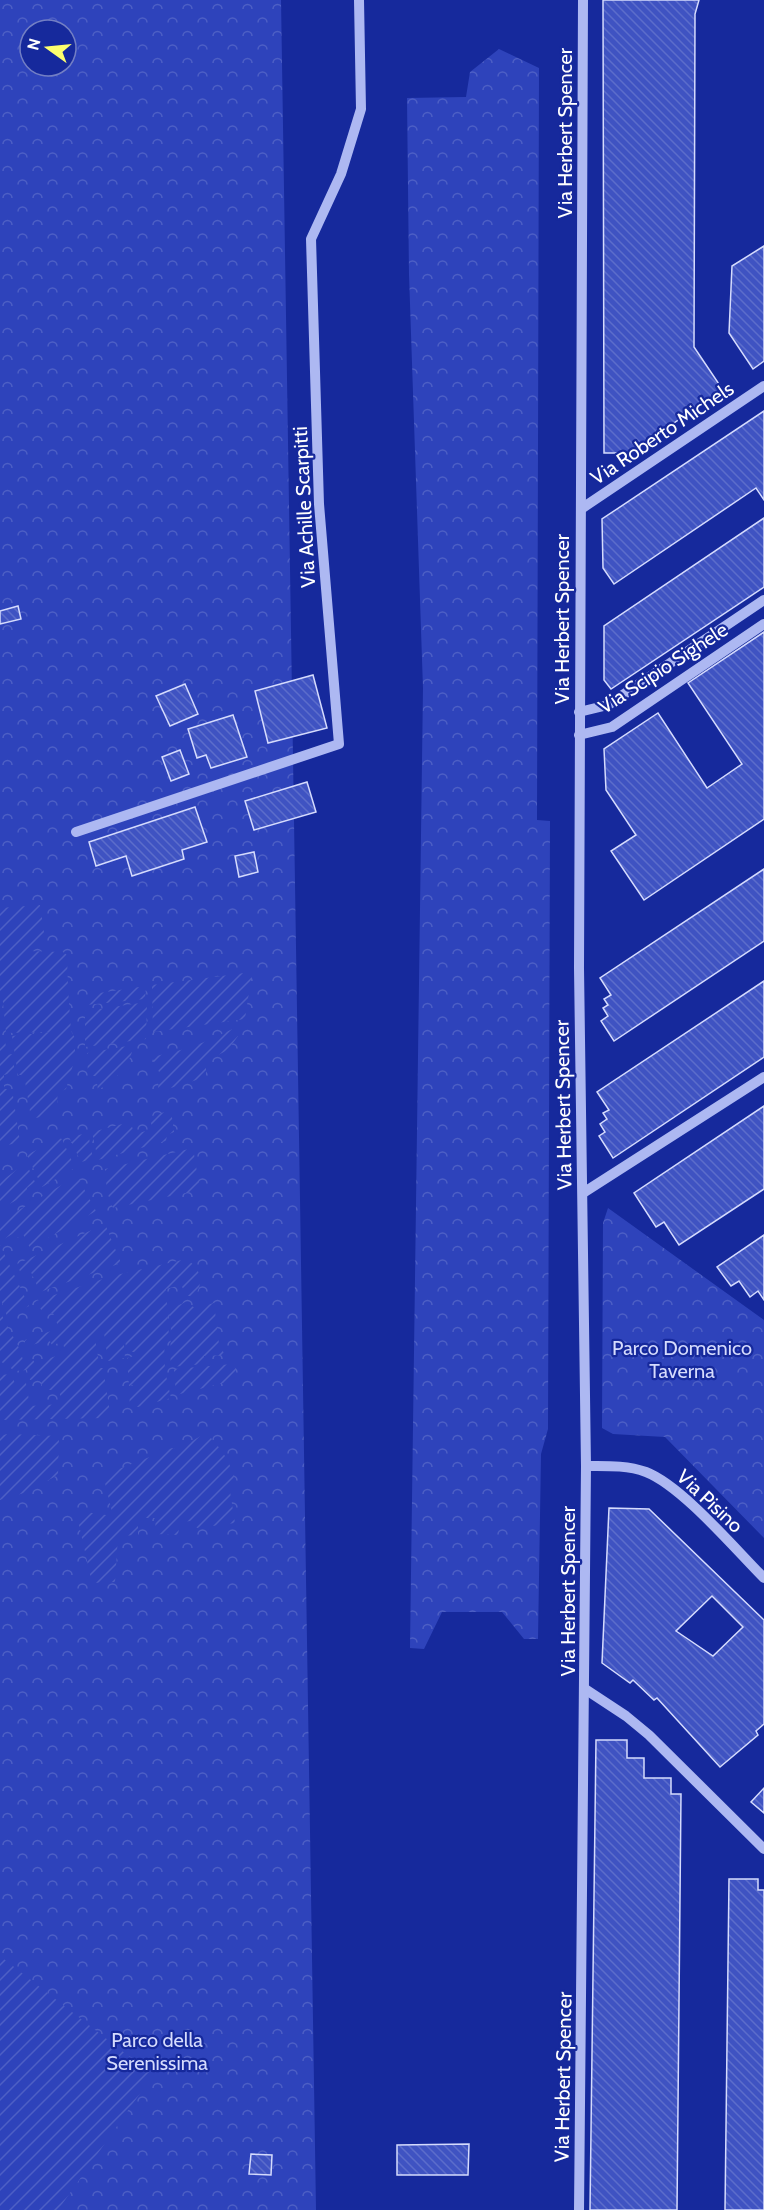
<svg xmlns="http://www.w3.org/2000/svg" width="764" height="2210" viewBox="0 0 764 2210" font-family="Cabin,sans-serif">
  <defs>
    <pattern id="park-crowns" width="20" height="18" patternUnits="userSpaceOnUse" patternTransform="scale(1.5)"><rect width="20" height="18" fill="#2e43bb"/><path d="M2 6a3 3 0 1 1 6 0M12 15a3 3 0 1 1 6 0" fill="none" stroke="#4d5fc5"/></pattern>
    <pattern id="garden-furrows" width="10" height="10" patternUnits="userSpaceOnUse" patternTransform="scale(1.5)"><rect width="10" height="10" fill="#2e43bb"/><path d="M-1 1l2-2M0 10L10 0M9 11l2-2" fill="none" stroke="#4d5fc5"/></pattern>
    <pattern id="building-back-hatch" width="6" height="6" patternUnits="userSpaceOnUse" patternTransform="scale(1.5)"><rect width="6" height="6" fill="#3f53c2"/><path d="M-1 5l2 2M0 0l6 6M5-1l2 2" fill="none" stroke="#5c6dcb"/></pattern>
  </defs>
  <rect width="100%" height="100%" fill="#16299c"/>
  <!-- park -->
  <g fill="url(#park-crowns)" fill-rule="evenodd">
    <path d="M 0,0 L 281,0 L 316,2210 L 0,2210 ZM 30,30 L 66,30 L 66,66 L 30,66 Z"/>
    <path d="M 499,49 L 539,68 L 537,820 L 550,821 L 548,1429 L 541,1454 L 538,1639 L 524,1639 L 502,1612 L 442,1612 L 424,1649 L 410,1648 L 423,688 L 409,274 L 407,98 L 466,97 L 470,72 Z"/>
    <path d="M 608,1208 L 764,1320 L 764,1538 L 665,1437 L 613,1434 L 602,1428 L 603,1223 Z"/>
  </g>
  <!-- garden -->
  <g fill="url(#garden-furrows)">
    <path d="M 40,905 L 45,939 L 42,944 L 26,951 L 63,952 L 67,955 L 68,988 L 71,1031 L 75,1038 L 75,1058 L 66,1089 L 57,1093 C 60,1114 50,1117 31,1118 L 24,1075 L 18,1075 L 12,1036 L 50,1032 L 6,1033 L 2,993 L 0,992 L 0,908 Z"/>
    <path d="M 252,972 L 245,1019 L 153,1032 L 152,985 Z"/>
    <path d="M 146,986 L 145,999 L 86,1005 L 86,995 Z"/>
    <path d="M 147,1002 L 146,1039 L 85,1047 L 85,1011 Z"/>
    <path d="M 237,1027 L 238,1036 L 228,1050 L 206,1061 L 206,1077 L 158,1092 L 159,1072 L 152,1057 L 193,1047 Z"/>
    <path d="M 5,1040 L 7,1055 L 12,1054 L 15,1072 L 4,1075 L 4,1089 L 12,1089 L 20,1142 L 0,1147 L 0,1041 Z"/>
    <path d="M 133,1045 C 132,1065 114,1081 98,1090 L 96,1076 L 88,1076 L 87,1053 Z"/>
    <path d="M 171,1110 L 174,1132 L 167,1135 L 166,1141 L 98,1160 L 92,1132 L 130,1122 L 135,1134 L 153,1129 L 149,1117 Z"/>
    <path d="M 88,1133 L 93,1159 L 81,1162 L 69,1137 Z"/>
    <path d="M 59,1138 L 62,1139 L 75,1168 L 42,1187 L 27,1155 Z"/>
    <path d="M 193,1148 L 200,1190 L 113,1208 L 107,1192 L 105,1169 Z"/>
    <path d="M 26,1163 L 35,1182 L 27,1188 L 28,1194 L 0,1209 L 0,1182 Z"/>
    <path d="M 77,1176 L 96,1211 L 30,1248 L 23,1234 L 18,1238 L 14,1233 L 4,1239 L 0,1231 L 0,1221 Z"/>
    <path d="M 105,1224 L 121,1263 L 40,1292 L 30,1270 L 21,1274 L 17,1264 Z"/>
    <path d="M 0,1245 L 29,1306 L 7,1316 L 0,1297 Z"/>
    <path d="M 182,1260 C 199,1260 206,1284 194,1296 L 187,1296 L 181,1285 L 166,1289 L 169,1337 L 164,1338 L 165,1371 L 171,1398 L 138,1407 L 130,1407 L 129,1392 L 139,1390 L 138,1384 L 129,1386 L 127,1358 L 135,1356 L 135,1352 L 127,1352 L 123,1331 L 125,1358 L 108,1361 L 104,1333 L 94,1333 L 100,1368 L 103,1368 L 110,1413 L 107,1418 L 0,1420 L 0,1375 L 12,1374 L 15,1384 L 26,1383 L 30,1406 L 62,1404 L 59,1390 L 43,1390 L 40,1379 L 30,1380 L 27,1370 L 15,1371 L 0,1361 L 0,1310 C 6,1328 19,1342 23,1360 L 33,1360 L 35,1363 L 65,1353 L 63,1342 L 52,1345 L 49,1340 L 25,1347 L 25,1340 L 54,1330 L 58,1326 L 53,1313 L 44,1315 L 36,1301 L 112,1276 Z"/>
    <path d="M 186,1302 L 195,1308 L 214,1303 L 219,1344 L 225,1355 L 204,1356 L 204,1364 L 171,1367 C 169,1347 173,1329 169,1309 Z"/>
    <path d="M 233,1364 L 236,1370 L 235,1380 L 176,1395 L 174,1369 Z"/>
    <path d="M 206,1433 C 221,1448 232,1462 235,1484 L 229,1485 L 235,1523 L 197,1528 L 191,1521 L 180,1522 L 178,1535 L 156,1534 L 155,1518 L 138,1518 L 138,1535 L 118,1536 L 115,1582 L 92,1583 L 77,1516 L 85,1512 L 113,1516 L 103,1475 L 173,1448 L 178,1449 Z"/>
    <path d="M 7,1434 L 59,1436 L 58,1475 L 24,1493 L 0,1500 L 0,1436 Z"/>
    <path d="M 0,1956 L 153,2075 L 58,2210 L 0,2210 Z"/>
  </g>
  <!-- building -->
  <g fill="url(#building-back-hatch)" stroke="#d5dbfd" stroke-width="1.5" fill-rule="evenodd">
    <path d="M 603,0 L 699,0 L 695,14 L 694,347 L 723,390 L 629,453 L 604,453 Z"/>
    <path d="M 764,246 L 764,361 L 753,369 L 729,333 L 732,266 Z"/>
    <path d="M 764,411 L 764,500 L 756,488 L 614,584 L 603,568 L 602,519 Z"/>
    <path d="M 764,518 L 764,587 L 611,689 L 604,680 L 604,626 Z"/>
    <path d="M 18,606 L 21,619 L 0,624 L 0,611 Z"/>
    <path d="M 764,632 L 764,819 L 644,900 L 611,851 L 636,835 L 606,790 L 604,749 L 658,713 L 707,788 L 742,764 L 688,683 Z"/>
    <path d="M 313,675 L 327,728 L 268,743 L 255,691 Z"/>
    <path d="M 185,684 L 198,714 L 170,726 L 156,696 Z"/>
    <path d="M 233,715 L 247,757 L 211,768 L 206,755 L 197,758 L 188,729 Z"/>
    <path d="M 180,750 L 189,774 L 171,781 L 162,757 Z"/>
    <path d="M 307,782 L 316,812 L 254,830 L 245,801 Z"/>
    <path d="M 195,807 L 207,842 L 182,850 L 184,859 L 132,876 L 126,856 L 96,866 L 89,842 Z"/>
    <path d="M 254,852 L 258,872 L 239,877 L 235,856 Z"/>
    <path d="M 764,869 L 764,941 L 614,1041 L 601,1021 L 608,1016 L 603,1008 L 608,1005 L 604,999 L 611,995 L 600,978 Z"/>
    <path d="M 764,981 L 764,1057 L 613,1158 L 599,1136 L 605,1132 L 600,1124 L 607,1119 L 603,1113 L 609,1110 L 597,1092 Z"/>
    <path d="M 764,1106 L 764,1189 L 679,1245 L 664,1222 L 656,1227 L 634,1193 Z"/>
    <path d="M 764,1235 L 764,1300 L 758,1291 L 750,1297 L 739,1281 L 731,1286 L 717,1267 Z"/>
    <path d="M 609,1508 L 649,1509 L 764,1620 L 764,1724 L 756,1731 L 758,1735 L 720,1767 L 657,1698 L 654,1700 L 633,1680 L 630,1683 L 602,1663 ZM 712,1596 L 743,1627 L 713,1656 L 676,1631 Z"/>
    <path d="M 596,1740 L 627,1740 L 627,1758 L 644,1758 L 644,1778 L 671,1778 L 671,1794 L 681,1794 L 677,2210 L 590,2210 Z"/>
    <path d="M 764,1788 L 764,1813 L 751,1802 Z"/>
    <path d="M 729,1879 L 758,1879 L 758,1890 L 764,1890 L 764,2210 L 725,2210 Z"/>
    <path d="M 469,2144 L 468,2175 L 397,2175 L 397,2145 Z"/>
    <path d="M 251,2154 L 272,2155 L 271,2175 L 249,2174 Z"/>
  </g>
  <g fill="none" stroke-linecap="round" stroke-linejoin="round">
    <!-- minor -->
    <g stroke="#adb8f2" stroke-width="10">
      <path d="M 581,509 L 764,386"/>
      <path d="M 579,712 L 608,705 L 764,600"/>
      <path d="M 579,735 L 612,727 L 764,624"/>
      <path d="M 76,832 L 339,744 L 319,504 L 311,239 L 341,174 L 361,109 L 359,0"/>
      <path d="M 583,1193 L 764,1077"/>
      <path d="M 586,1466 C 606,1466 627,1465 646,1472 C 682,1486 735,1549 764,1578"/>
      <path d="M 585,1689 L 626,1716 L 649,1735 L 764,1849"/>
      <path d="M 579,2210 L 586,1466 L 579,968 L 583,0"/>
    </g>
  </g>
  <g text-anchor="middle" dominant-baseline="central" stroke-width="4.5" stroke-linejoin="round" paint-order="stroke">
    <!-- street labels -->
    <g font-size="20" fill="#fff" stroke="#16299c">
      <text transform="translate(565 133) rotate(-90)">Via Herbert Spencer</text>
      <text transform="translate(662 433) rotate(-34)">Via Roberto Michels</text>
      <text transform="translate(304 507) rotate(-93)">Via Achille Scarpitti</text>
      <text transform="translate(562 619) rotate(-90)">Via Herbert Spencer</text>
      <text transform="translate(663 668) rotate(-33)">Via Scipio Sighele</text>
      <text transform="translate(563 1105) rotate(-91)">Via Herbert Spencer</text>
      <text transform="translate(710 1501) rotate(43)">Via Pisino</text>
      <text transform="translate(568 1591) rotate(-90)">Via Herbert Spencer</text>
      <text transform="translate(563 2077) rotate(-89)">Via Herbert Spencer</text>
    </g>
    <!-- park labels -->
    <g font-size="20" fill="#d5dbfd" stroke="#16299c">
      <text x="682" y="1348">Parco Domenico<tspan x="682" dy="23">Taverna</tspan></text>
      <text x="157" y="2040">Parco della<tspan x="157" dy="23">Serenissima</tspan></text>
    </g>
  </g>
  <!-- north arrow -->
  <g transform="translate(48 48) rotate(285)"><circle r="28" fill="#16299c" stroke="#737fc4" stroke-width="1.5"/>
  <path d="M0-4.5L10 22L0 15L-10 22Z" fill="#feff6e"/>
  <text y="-9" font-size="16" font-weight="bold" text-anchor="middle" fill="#ffffff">N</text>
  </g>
</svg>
